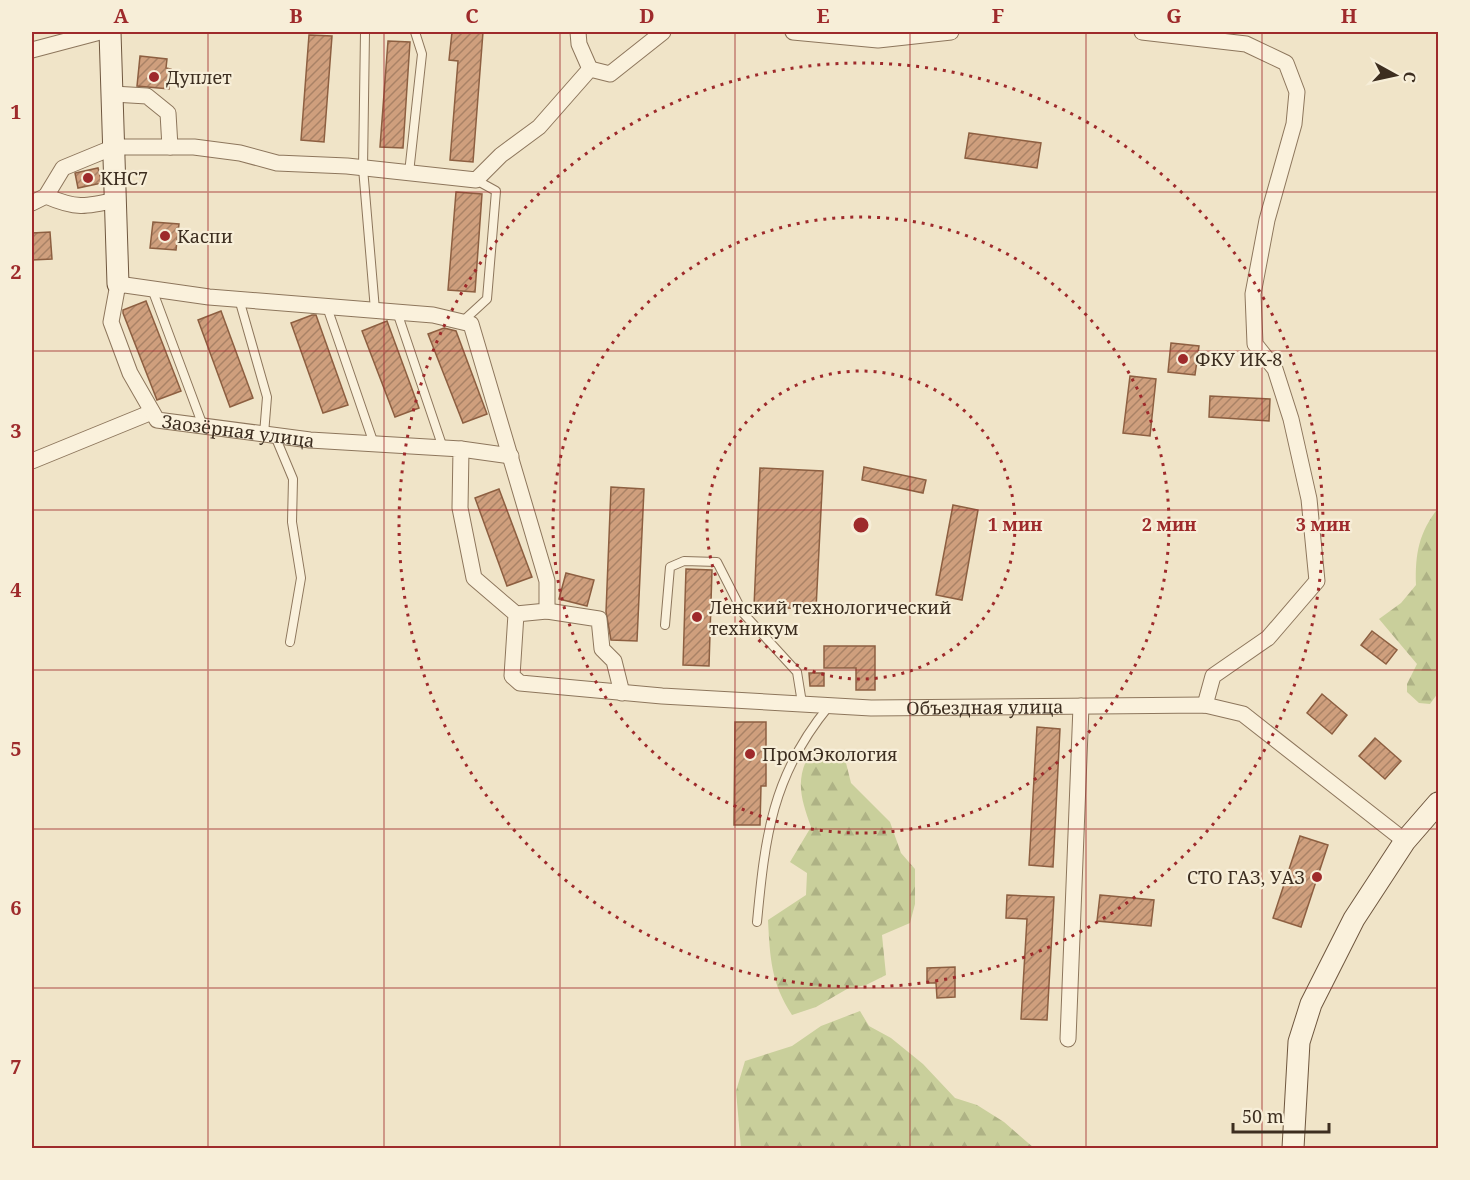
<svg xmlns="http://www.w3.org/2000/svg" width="1470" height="1180" viewBox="0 0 1470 1180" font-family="'Noto Serif',serif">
  <defs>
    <pattern id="forest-firs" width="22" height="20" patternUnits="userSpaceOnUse" patternTransform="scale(1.5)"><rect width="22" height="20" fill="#c9cf9b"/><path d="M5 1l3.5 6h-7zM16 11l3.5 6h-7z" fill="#aeb285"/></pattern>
    <pattern id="building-hatch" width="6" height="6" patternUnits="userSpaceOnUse" patternTransform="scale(1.5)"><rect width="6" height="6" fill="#cf9f7d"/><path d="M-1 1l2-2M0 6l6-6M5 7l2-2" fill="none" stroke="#a98266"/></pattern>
  </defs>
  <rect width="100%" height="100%" fill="#f0e4c8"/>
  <!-- forest -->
  <g fill="url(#forest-firs)">
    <path d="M 1438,508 L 1438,693 L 1430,704 L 1419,703 L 1407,692 L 1407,684 L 1417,664 L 1379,619 L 1401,603 L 1416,585 C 1415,553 1419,533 1438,508 Z"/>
    <path d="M 829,750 L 844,755 L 851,783 L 890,822 L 901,853 L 915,869 L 915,904 L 910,923 L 882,935 L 886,975 L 866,985 L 847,989 L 816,1007 L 792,1015 C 771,983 770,958 768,920 L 806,895 L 807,873 L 790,862 L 811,827 C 802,801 795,782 808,757 Z"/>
    <path d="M 860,1011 L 869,1026 L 891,1038 L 923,1064 L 955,1098 L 977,1105 L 1004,1122 L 1034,1148 L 741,1148 L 736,1091 L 745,1061 L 792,1046 L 821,1026 Z"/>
  </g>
  <!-- building -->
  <g fill="url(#building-hatch)" stroke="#8d5f41" stroke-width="1.5">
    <path d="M 452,32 L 483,32 L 473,162 L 450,160 L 458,61 L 449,60 Z"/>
    <path d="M 309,35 L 332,36 L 324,142 L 301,140 Z"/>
    <path d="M 388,41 L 410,42 L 403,148 L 380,147 Z"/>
    <path d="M 140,56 L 167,59 L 166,68 L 171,69 L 169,89 L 137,86 Z"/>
    <path d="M 969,133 L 1041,143 L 1037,168 L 965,158 Z"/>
    <path d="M 98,168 L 102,183 L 78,188 L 75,173 Z"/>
    <path d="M 456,192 L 482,194 L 475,292 L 448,290 Z"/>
    <path d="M 153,222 L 179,224 L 176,250 L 150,248 Z"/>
    <path d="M 50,232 L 52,259 L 32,260 L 32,233 Z"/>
    <path d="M 146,301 L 181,391 L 157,400 L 123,313 L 123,310 Z"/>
    <path d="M 221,311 L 253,398 L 230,407 L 198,320 Z"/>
    <path d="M 312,315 L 316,315 L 348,405 L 323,413 L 291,323 Z"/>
    <path d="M 387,321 L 419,408 L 395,417 L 362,331 Z"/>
    <path d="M 444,328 L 456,331 L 487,414 L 463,423 L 428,334 Z"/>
    <path d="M 1171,343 L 1199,346 L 1195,375 L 1168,372 Z"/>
    <path d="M 1130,376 L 1156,379 L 1150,436 L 1123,433 Z"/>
    <path d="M 1210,396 L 1270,399 L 1269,421 L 1209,417 Z"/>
    <path d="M 864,467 L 926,480 L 923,493 L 862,480 Z"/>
    <path d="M 760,468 L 823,471 L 816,609 L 754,607 Z"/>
    <path d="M 611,487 L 644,489 L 637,641 L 611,640 L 606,612 Z"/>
    <path d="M 499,489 L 532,577 L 507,586 L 475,498 Z"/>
    <path d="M 953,505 L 978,510 L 962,600 L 936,595 Z"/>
    <path d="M 686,569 L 712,570 L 709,666 L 683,665 Z"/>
    <path d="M 566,573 L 594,580 L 587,606 L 559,599 Z"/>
    <path d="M 1372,631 L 1397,650 L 1386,664 L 1361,645 Z"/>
    <path d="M 824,646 L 875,646 L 875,690 L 856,690 L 856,668 L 824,668 Z"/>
    <path d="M 809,673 L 824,673 L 824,686 L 810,686 Z"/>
    <path d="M 1322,694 L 1347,715 L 1332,734 L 1307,713 Z"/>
    <path d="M 735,722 L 766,722 L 766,786 L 761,786 L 760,825 L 734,825 Z"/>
    <path d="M 1037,727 L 1060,729 L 1053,867 L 1029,865 Z"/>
    <path d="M 1375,738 L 1401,761 L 1385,779 L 1359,756 Z"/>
    <path d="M 1300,836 L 1328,845 L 1301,927 L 1273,918 Z"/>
    <path d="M 1007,895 L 1054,897 L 1047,1020 L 1021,1019 L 1027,919 L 1006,918 Z"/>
    <path d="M 1100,895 L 1154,900 L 1151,926 L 1097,921 Z"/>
    <path d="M 955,967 L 955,997 L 937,998 L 936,983 L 927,983 L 927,968 Z"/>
  </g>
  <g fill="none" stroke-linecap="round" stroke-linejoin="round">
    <defs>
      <g id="lane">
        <path d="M 365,32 L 363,168 L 375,310"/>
        <path d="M 409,173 L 422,54 L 415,32"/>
        <path d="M 152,289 L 203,426"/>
        <path d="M 239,299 L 267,397 L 264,434"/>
        <path d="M 327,307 L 374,444"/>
        <path d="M 397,312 L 443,448"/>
        <path d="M 463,321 L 487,299 L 496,191 L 476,180"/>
        <path d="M 275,436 L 293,479 L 292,522 L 301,578 L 290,642"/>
        <path d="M 665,625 L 670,567 L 684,561 L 717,562 L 743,613 L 797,672 L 802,703"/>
        <path d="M 757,922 C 765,837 772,775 829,706"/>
      </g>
      <g id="street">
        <path d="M 578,32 L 579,44 L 590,69"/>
        <path d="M 793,32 L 878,40 L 951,32"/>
        <path d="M 1142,32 L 1246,44 L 1286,63 L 1297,92 L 1294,124 L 1267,220 L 1253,294 L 1255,344 L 1275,369 L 1291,419 L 1309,499 L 1317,581 L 1268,638 L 1213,676 L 1205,705"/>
        <path d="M 32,50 L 100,32"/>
        <path d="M 113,94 L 147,96 L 168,113 L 170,147"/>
        <path d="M 46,196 C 76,209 85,207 116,200"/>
        <path d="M 32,203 L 46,196 L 63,168 L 114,147 L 194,147 L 240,153 L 277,163 L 347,166 L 476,180 L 501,155 L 539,127 L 590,69 L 610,74 L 663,32"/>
        <path d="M 461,449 L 511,456"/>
        <path d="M 32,461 L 152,412"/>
        <path d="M 547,611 L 599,619 L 602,649 L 614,661 L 622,693"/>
        <path id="s1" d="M 516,614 L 547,611 L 547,581 L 471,324 L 433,315 L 209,297 L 118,284 L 111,322 L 130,373 L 157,420 L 310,440 L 461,449 L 460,508 L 474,578 L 516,614 L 512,676 L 520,683 L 662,696 L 871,708 L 1205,705 L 1243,714 L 1405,841"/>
        <path d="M 1068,1039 L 1081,706"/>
      </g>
      <g id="secondary">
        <path d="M 110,32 L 118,284"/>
        <path d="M 1293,1148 L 1299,1042 L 1311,1004 L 1354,919 L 1405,841 L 1438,803"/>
      </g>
    </defs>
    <!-- lane casing -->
    <use href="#lane" stroke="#8d765c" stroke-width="10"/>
    <!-- street casing -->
    <use href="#street" stroke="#8d765c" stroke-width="17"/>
    <!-- secondary casing -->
    <use href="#secondary" stroke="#6f573f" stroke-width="23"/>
    <!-- lane -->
    <use href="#lane" stroke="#faf1dc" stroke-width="8"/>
    <!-- street -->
    <use href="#street" stroke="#faf1dc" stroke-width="15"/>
    <!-- secondary -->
    <use href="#secondary" stroke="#faf1dc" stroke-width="21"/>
  </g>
  <!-- grid -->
  <path fill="none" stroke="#9e2a2b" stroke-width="1.5" stroke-opacity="0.55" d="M 208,32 L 208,1148M 384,32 L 384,1148M 560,32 L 560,1148M 735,32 L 735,1148M 910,32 L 910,1148M 1086,32 L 1086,1148M 1262,32 L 1262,1148M 32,192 L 1438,192M 32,351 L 1438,351M 32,510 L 1438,510M 32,670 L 1438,670M 32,829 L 1438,829M 32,988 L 1438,988"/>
  <!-- distance rings -->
  <g fill="none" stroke="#9e2a2b" stroke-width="3" stroke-dasharray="3 6">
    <circle cx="861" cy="525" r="154"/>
    <circle cx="861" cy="525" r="308"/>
    <circle cx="861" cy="525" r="462"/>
  </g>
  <!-- markers -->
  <g fill="#9e2a2b" stroke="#f7eed8" stroke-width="2">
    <circle cx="154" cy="77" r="6"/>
    <circle cx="88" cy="178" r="6"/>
    <circle cx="165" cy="236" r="6"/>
    <circle cx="1183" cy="359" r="6"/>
    <circle cx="697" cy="617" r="6"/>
    <circle cx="750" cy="754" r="6"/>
    <circle cx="1317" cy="877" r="6"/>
  </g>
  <g text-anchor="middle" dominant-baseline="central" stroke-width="4.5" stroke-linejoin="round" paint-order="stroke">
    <!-- poi labels -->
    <g font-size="18" fill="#3d2e20" stroke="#f7eed8" text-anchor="start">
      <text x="166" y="77">Дуплет</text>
      <text x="100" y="178">КНС7</text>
      <text x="177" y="236">Каспи</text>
      <text x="1195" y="359">ФКУ ИК-8</text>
      <text x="709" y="607">Ленский технологический<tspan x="709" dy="21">техникум</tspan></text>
      <text x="762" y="754">ПромЭкология</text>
      <text x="1305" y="877" text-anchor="end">СТО ГАЗ, УАЗ</text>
    </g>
    <!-- street labels -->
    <g font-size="18" fill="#3d2e20" stroke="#f7eed8">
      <text stroke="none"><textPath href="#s1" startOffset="914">Заозёрная улица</textPath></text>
      <text stroke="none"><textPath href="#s1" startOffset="1862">Объездная улица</textPath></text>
    </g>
  </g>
  <circle cx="861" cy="525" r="9" fill="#9e2a2b" stroke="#f7eed8" stroke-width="3"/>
  <g font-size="18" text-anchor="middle" font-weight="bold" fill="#9e2a2b" stroke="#f7eed8" stroke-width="4.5" stroke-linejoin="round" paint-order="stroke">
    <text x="1015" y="531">1 мин</text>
    <text x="1169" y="531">2 мин</text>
    <text x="1323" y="531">3 мин</text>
  </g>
  <!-- border -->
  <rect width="1470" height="1180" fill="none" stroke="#f7eed8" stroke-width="66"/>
  <!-- north arrow -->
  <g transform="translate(1395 75) rotate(98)" stroke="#f7eed8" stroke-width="4.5" paint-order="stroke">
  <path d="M0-4.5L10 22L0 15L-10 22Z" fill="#3d2e20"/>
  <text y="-9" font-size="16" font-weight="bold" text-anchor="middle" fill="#3d2e20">С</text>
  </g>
  <!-- scale -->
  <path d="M1233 1123v9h96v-9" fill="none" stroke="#3d2e20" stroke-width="3"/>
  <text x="1242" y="1123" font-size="18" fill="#3d2e20" stroke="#f7eed8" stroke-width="4.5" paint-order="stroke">50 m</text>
  <rect x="33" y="33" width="1404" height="1114" fill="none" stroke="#9e2a2b" stroke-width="2"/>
  <g font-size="20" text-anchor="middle" font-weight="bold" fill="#9e2a2b">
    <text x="121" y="23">A</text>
    <text x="296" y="23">B</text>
    <text x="472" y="23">C</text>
    <text x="647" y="23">D</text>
    <text x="823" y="23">E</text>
    <text x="998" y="23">F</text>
    <text x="1174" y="23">G</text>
    <text x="1349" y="23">H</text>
    <text x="16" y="119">1</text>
    <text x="16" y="279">2</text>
    <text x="16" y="438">3</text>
    <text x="16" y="597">4</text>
    <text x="16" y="756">5</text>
    <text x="16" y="915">6</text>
    <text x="16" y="1074">7</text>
  </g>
</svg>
